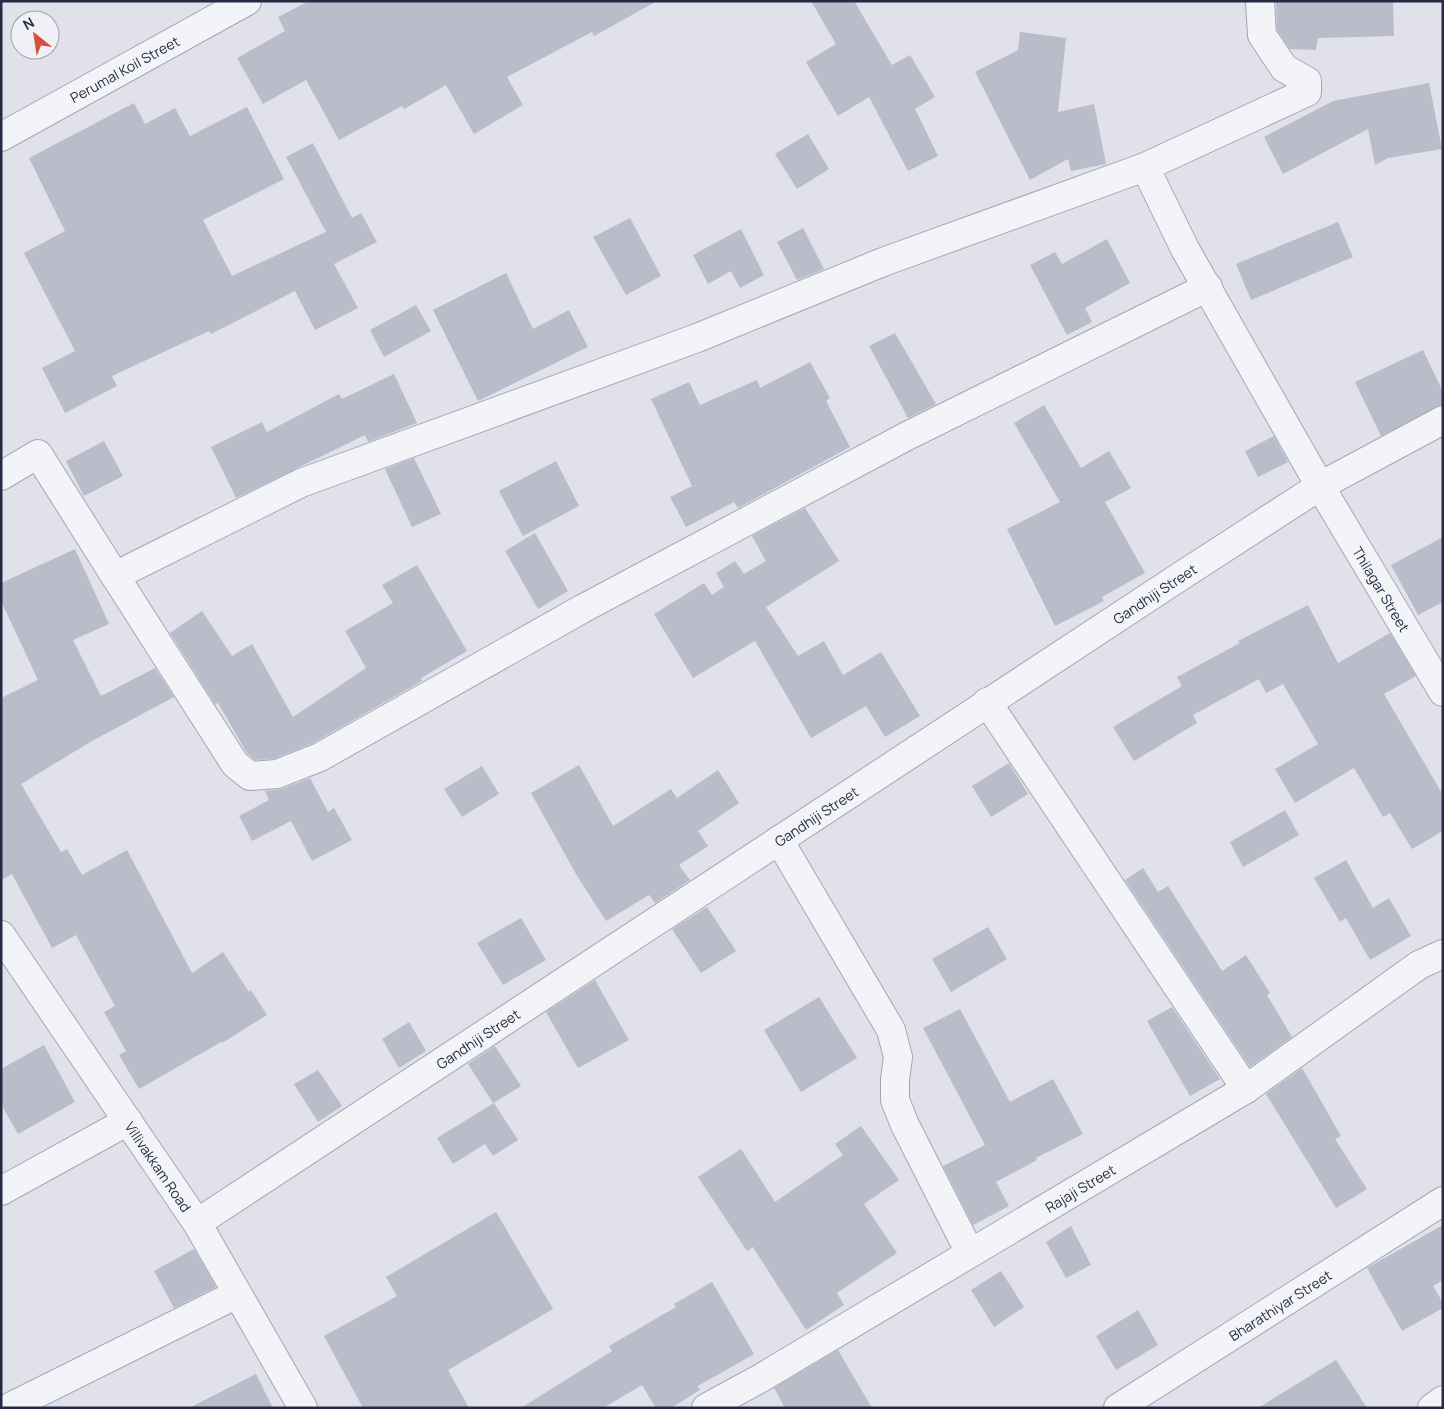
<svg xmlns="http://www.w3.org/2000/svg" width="1444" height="1409" viewBox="0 0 1444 1409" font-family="Manrope,sans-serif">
  <rect width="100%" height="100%" fill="#e0e1ea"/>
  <!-- building -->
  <g fill="#babcca">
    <path d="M 309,1 L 657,1 L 594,36 L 592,32 L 507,77 L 523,105 L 474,134 L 446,85 L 404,109 L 402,106 L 339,140 L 306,80 L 263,104 L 237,58 L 285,31 L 278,17 Z"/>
    <path d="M 811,1 L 854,1 L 892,65 L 910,55 L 935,97 L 915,109 L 938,156 L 908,171 L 869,97 L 838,116 L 806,62 L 836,44 Z"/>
    <path d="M 1276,1 L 1393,1 L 1394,36 L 1318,38 L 1316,50 L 1290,49 L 1277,30 Z"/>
    <path d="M 1020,32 L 1066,38 L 1058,112 L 1094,104 L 1106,164 L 1071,171 L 1068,159 L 1030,180 L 975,72 L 1018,50 Z"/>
    <path d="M 1429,83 L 1442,149 L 1388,158 L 1375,165 L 1368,129 L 1283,174 L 1264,137 L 1333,101 Z"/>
    <path d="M 134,103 L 145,124 L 175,108 L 190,136 L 247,107 L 284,179 L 203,220 L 232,276 L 326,232 L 286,157 L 313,143 L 352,218 L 361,213 L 377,242 L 334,264 L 358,308 L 315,330 L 295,291 L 211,334 L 209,331 L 112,376 L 117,386 L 65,413 L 42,368 L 75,351 L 24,253 L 65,231 L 29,158 Z"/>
    <path d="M 808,134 L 829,169 L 797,189 L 775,154 Z"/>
    <path d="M 630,218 L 661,276 L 626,295 L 593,237 Z"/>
    <path d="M 1338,222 L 1353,257 L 1251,300 L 1236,264 Z"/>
    <path d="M 803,228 L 824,269 L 797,280 L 777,242 Z"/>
    <path d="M 741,229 L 764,275 L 740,288 L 731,271 L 708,284 L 693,255 Z"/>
    <path d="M 1107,239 L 1130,283 L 1085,308 L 1092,322 L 1067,335 L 1030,265 L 1055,252 L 1062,264 Z"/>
    <path d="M 506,273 L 533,329 L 569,310 L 588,347 L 478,401 L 433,310 Z"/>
    <path d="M 416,305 L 431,331 L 384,357 L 370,330 Z"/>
    <path d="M 895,333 L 936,404 L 908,418 L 869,346 Z"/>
    <path d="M 1423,350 L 1443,392 L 1443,404 L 1381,436 L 1355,382 Z"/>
    <path d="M 810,362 L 830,398 L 826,401 L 850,447 L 738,508 L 734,502 L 686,527 L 670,497 L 692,486 L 651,399 L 689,382 L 700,405 L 757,380 L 760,388 Z"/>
    <path d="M 394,374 L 417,423 L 368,442 L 365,435 L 236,498 L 211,447 L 262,422 L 267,432 L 339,394 L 342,399 Z"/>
    <path d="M 1044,405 L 1081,468 L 1109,451 L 1131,488 L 1105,502 L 1145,573 L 1102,597 L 1104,601 L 1055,626 L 1007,529 L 1060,502 L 1014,423 Z"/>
    <path d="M 1274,436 L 1288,462 L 1258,477 L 1245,451 Z"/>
    <path d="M 104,441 L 123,476 L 84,496 L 66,461 Z"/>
    <path d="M 414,458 L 441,514 L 412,527 L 385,469 Z"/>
    <path d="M 556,461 L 579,506 L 523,536 L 499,491 Z"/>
    <path d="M 805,508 L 839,561 L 766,607 L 798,656 L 824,641 L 843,675 L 881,652 L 920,716 L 885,737 L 866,706 L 811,738 L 755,641 L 693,678 L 654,614 L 704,583 L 712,595 L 724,587 L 716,573 L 735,561 L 744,574 L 766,561 L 752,536 Z"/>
    <path d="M 535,533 L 568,591 L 538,609 L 505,551 Z"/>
    <path d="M 1443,537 L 1443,602 L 1418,615 L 1391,565 Z"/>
    <path d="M 75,549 L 109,624 L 73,640 L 101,696 L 155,668 L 174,697 L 92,741 L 21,784 L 61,852 L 67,849 L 82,875 L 127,850 L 192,973 L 223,952 L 249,992 L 251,990 L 267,1015 L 222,1043 L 221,1042 L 139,1089 L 119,1055 L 126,1051 L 104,1012 L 115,1006 L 76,935 L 52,948 L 12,874 L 1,880 L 1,698 L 38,680 L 1,601 L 1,583 Z"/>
    <path d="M 417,565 L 467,651 L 421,678 L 422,681 L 313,743 L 273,759 L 255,760 L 247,753 L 218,703 L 215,704 L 170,633 L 202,611 L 232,656 L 252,644 L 293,717 L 366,668 L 345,631 L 393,603 L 382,585 Z"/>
    <path d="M 1308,605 L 1338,663 L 1390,633 L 1416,676 L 1384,694 L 1443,795 L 1443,831 L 1412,849 L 1390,813 L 1383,817 L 1354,768 L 1295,803 L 1275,769 L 1318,744 L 1283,684 L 1266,693 L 1259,679 L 1193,715 L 1197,723 L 1134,761 L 1113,727 L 1182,686 L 1177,677 L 1240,643 L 1238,641 Z"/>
    <path d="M 1009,763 L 1028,794 L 991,817 L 972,786 Z"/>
    <path d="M 579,765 L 613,826 L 671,789 L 677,798 L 718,770 L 739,803 L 698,831 L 708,846 L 679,865 L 690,880 L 655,903 L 649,895 L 606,921 L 576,874 L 531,793 Z"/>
    <path d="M 482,766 L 499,794 L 462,817 L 444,789 Z"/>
    <path d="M 310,778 L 328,812 L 334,808 L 352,840 L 312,861 L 291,821 L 252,841 L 239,816 L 269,800 L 265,791 L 282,789 Z"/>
    <path d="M 1285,810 L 1299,835 L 1243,867 L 1230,842 Z"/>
    <path d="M 1346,860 L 1373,908 L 1389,898 L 1411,936 L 1370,960 L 1346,918 L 1340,922 L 1314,878 Z"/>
    <path d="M 1143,868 L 1158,892 L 1168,886 L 1222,971 L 1246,955 L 1270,993 L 1267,995 L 1292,1037 L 1250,1067 L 1125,880 Z"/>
    <path d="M 707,907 L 736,951 L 701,973 L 672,929 Z"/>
    <path d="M 521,918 L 546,960 L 503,985 L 477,943 Z"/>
    <path d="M 988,927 L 1007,959 L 951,992 L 932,959 Z"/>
    <path d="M 595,980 L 629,1040 L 578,1068 L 546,1012 Z"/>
    <path d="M 819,997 L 857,1058 L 801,1092 L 764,1030 Z"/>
    <path d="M 1172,1007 L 1220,1079 L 1190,1096 L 1147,1021 Z"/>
    <path d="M 960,1009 L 1010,1102 L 1053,1079 L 1083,1134 L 1036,1158 L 1037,1160 L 996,1182 L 1009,1206 L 973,1225 L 943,1166 L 985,1145 L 923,1028 Z"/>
    <path d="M 409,1022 L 426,1051 L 399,1068 L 382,1039 Z"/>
    <path d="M 44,1045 L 75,1102 L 18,1134 L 1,1104 L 1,1069 Z"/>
    <path d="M 495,1046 L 521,1086 L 493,1103 L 468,1064 Z"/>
    <path d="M 1302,1068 L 1341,1136 L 1335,1139 L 1367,1189 L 1336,1208 L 1266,1094 Z"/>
    <path d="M 318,1070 L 342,1106 L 318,1122 L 294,1084 Z"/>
    <path d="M 494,1103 L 518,1140 L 493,1156 L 485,1144 L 453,1164 L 437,1138 Z"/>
    <path d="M 861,1126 L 899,1180 L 864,1204 L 897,1253 L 837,1293 L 844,1305 L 806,1330 L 753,1247 L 747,1251 L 698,1177 L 741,1149 L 775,1202 L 843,1155 L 835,1144 Z"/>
    <path d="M 496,1212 L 553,1309 L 448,1370 L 469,1408 L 363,1408 L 324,1336 L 397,1296 L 386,1277 Z"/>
    <path d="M 1443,1225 L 1443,1280 L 1433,1286 L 1443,1303 L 1443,1308 L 1402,1331 L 1367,1268 Z"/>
    <path d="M 1071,1226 L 1091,1265 L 1066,1278 L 1046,1242 Z"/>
    <path d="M 194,1249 L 216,1287 L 174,1308 L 154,1271 Z"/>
    <path d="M 1001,1271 L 1024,1307 L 994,1327 L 971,1290 Z"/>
    <path d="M 712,1282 L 754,1354 L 698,1386 L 700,1390 L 671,1408 L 656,1408 L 642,1385 L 603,1408 L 521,1408 L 612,1351 L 609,1346 L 676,1307 L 674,1304 Z"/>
    <path d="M 1138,1310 L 1158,1345 L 1116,1370 L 1096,1336 Z"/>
    <path d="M 838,1350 L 872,1408 L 785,1408 L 774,1388 Z"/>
    <path d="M 1336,1360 L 1367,1408 L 1258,1408 Z"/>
    <path d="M 256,1374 L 273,1408 L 189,1408 Z"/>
  </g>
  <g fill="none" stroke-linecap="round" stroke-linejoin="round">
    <defs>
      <g id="minor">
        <path id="s1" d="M 1,137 L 247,1"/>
        <path id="s2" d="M 1145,167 L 1185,249 L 1320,486 L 1443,692"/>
        <path d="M 1,476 L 38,454 L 115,576 L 301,483 L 697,338 L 883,262 L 1145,167 L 1307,92 L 1307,81 L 1284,68 L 1262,35 L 1260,1"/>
        <path d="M 115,576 L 235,764 L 250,776 L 277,774 L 320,757 L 582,609 L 907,436 L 1208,287"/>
        <path d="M 987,702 L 1246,1089"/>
        <path d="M 779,840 L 891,1030 L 898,1057 L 895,1080 L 895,1100 L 905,1125 L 970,1253"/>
        <path id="s3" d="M 1,935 L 197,1223 L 303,1408"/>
        <path d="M 1,1191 L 128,1121"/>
        <path id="s4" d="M 197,1223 L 1184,574 L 1320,486 L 1443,420"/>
        <path d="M 8,1408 L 237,1294"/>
        <path id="s5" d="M 706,1408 L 761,1378 L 1246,1089 L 1419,965 L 1443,954"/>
        <path id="s6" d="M 1118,1408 L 1443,1201"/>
        <path d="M 1432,1408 L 1443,1400"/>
      </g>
    </defs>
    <!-- minor casing -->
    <use href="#minor" stroke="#a5a6b5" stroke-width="30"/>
    <!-- minor -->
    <use href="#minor" stroke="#f3f4f8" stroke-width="28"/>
  </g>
  <g text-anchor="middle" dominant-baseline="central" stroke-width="5" stroke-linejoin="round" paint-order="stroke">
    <!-- street labels -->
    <g font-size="14" fill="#272a43" stroke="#f0f1f7">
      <text stroke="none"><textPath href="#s1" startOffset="141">Perumal Koil Street</textPath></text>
      <text stroke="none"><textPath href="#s2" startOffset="484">Thilagar Street</textPath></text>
      <text stroke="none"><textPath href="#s4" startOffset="1146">Gandhiji Street</textPath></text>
      <text stroke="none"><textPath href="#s4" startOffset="741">Gandhiji Street</textPath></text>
      <text stroke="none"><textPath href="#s4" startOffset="336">Gandhiji Street</textPath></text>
      <text stroke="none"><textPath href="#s3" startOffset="280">Villivakkam Road</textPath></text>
      <text stroke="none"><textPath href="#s5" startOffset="434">Rajaji Street</textPath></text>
      <text stroke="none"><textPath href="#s6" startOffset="192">Bharathiyar Street</textPath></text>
    </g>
  </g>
  <!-- border -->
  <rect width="1444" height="1409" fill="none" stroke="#272a43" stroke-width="5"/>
  <!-- north arrow -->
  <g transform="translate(35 35) rotate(330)"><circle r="24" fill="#f0f1f7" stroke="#a0a1af"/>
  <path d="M0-4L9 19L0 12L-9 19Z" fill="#d84d3c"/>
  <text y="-8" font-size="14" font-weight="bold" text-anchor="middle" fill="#272a43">N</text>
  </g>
</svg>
